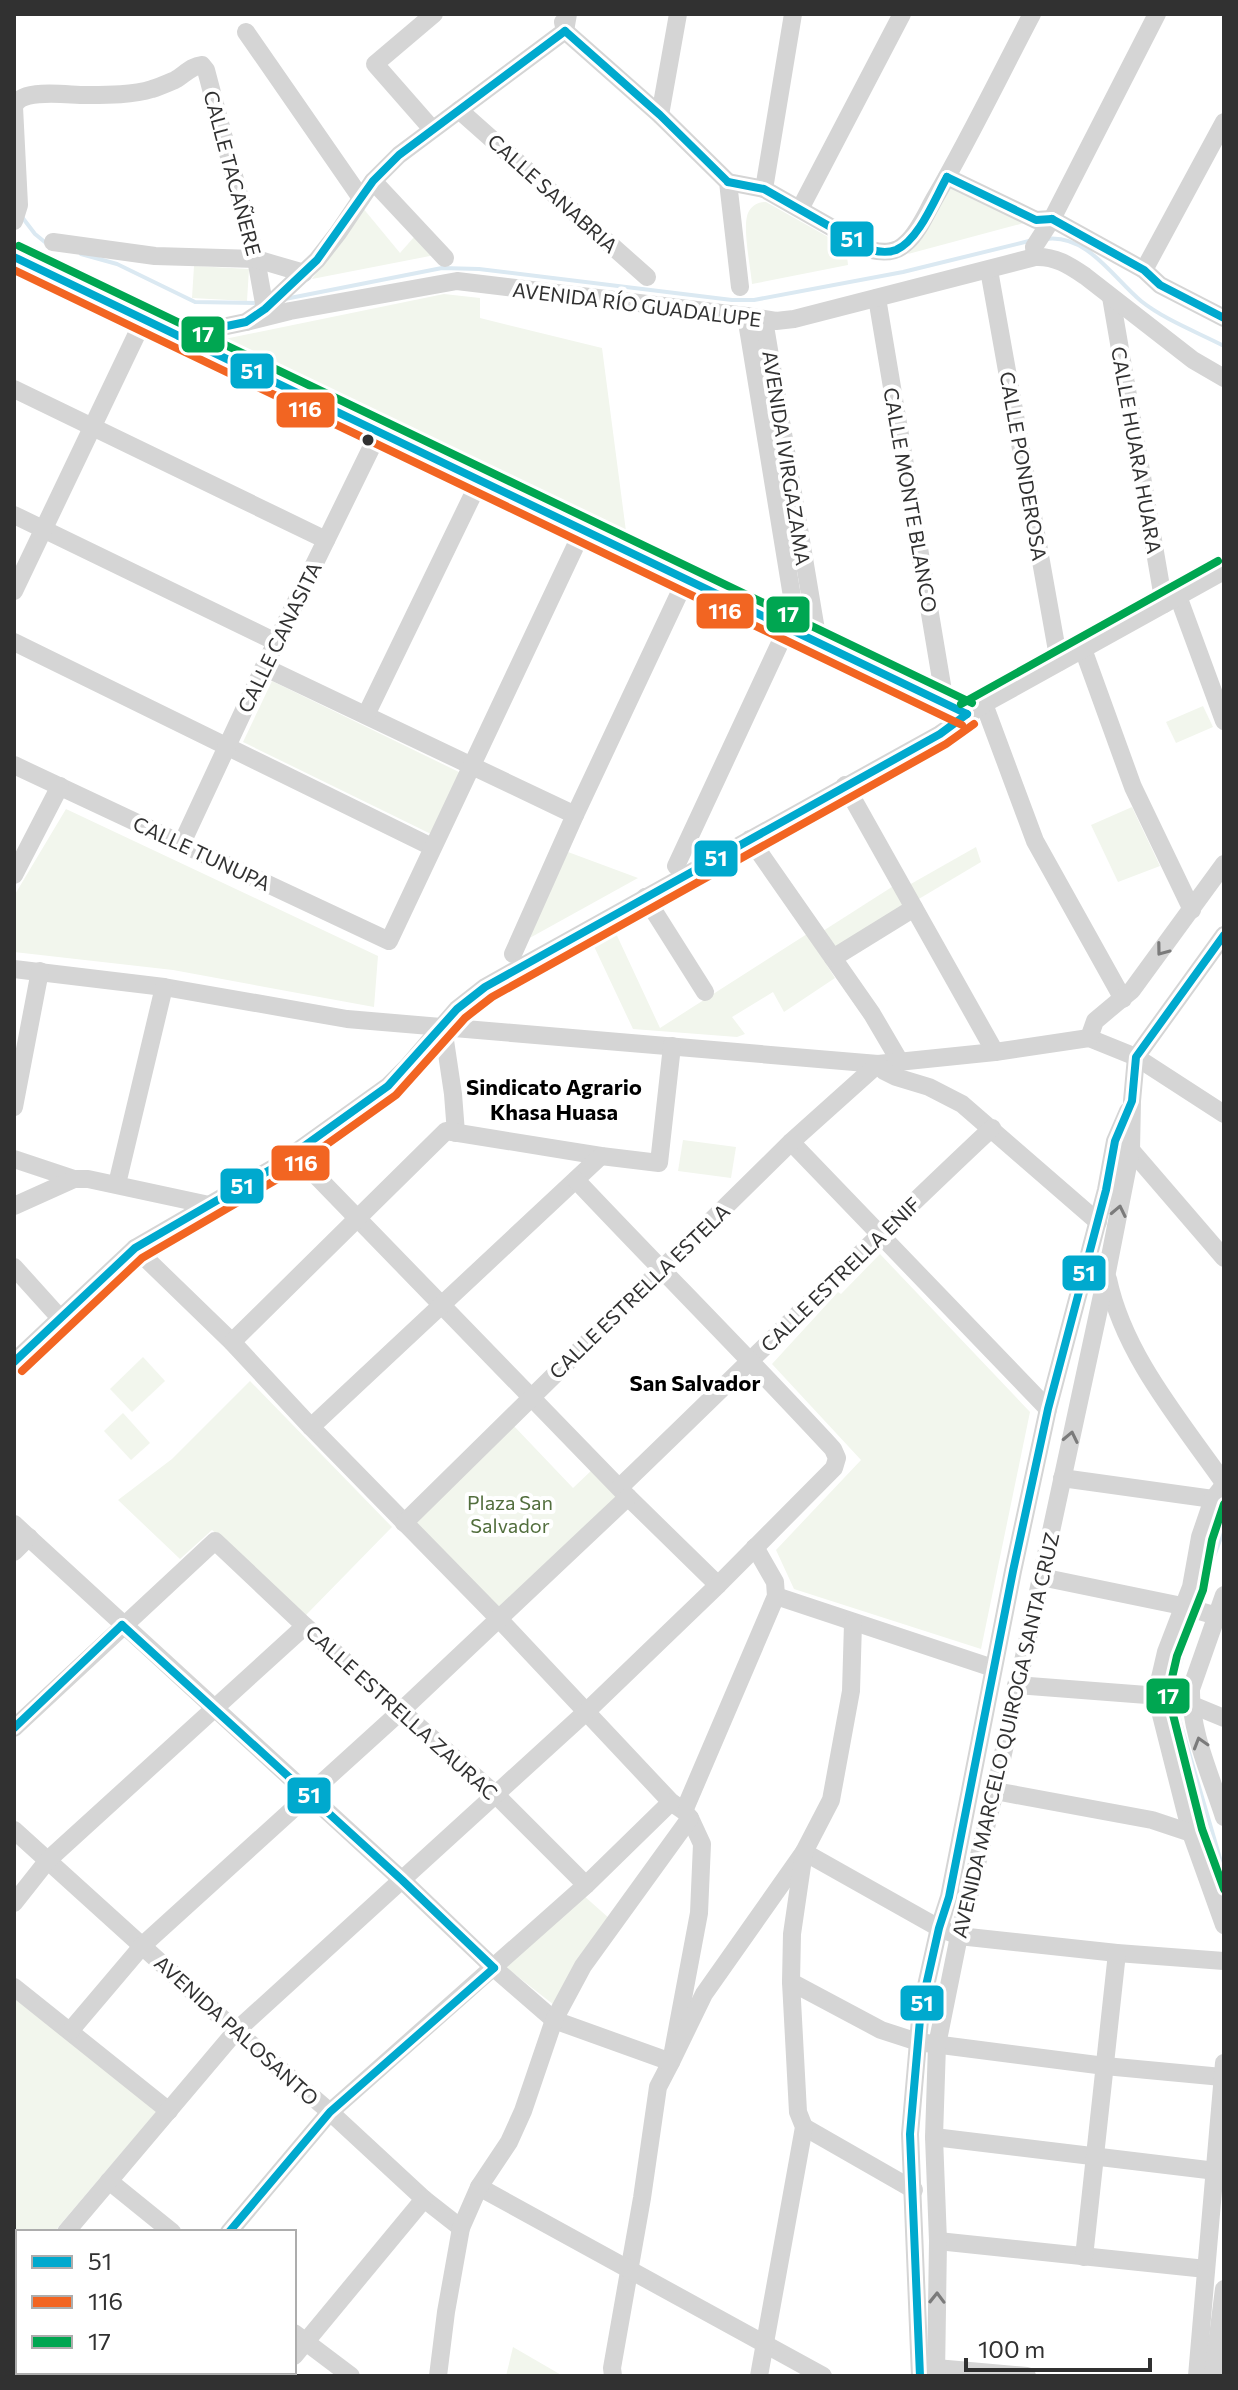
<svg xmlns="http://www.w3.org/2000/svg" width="1238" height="2390" viewBox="0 0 1238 2390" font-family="Commissioner,sans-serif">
  <rect width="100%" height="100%" fill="#fff"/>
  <!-- green -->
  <g fill="#f2f6ed">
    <path d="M 950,184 L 1024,223 L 908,254 Z"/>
    <path d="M 766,202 L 846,247 L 848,265 L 752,284 C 751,268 741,224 749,211 C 753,205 759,202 766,202 Z"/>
    <path d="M 362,207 L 400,253 L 415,236 L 435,255 L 312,279 Z"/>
    <path d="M 194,266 L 249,269 L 247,301 L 192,298 Z"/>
    <path d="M 444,294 L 480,298 L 480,318 L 602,348 L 627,539 L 215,341 Z"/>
    <path d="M 272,681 L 461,773 L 431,834 L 243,742 Z"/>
    <path d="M 1203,706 L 1213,727 L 1176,743 L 1166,722 Z"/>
    <path d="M 1132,807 L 1160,866 L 1118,882 L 1091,825 Z"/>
    <path d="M 66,809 L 378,956 L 374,1007 L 173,970 L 14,952 L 14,896 Z"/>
    <path d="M 976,847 L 981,862 L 917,900 L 909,885 Z"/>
    <path d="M 568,852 L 638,878 L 526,940 Z"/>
    <path d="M 895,885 L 908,906 L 834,949 L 823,931 Z"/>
    <path d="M 613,927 L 660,1028 L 807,934 L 835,978 L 784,1012 L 773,992 L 732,1017 L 745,1034 L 737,1037 L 633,1029 L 591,940 Z"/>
    <path d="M 683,1140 L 736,1147 L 731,1178 L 678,1171 Z"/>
    <path d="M 880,1254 L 1030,1412 L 981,1649 L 794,1589 L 776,1550 L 861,1460 L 772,1364 L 838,1292 L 841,1294 Z"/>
    <path d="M 143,1357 L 165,1381 L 132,1412 L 110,1389 Z"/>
    <path d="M 250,1381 L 392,1527 L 306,1615 L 212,1530 L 180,1559 L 118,1500 L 172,1459 Z"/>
    <path d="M 123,1413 L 150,1443 L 131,1460 L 104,1431 Z"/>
    <path d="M 513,1425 L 573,1488 L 593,1469 L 618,1496 L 500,1611 L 414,1521 Z"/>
    <path d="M 583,1895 L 610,1919 L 554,2005 L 504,1966 Z"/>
    <path d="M 14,1997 L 157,2111 L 54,2232 L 18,2232 L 18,2243 L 14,2239 Z"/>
    <path d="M 513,2347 L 563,2376 L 506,2376 Z"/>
  </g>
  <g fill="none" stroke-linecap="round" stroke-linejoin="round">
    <!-- stream -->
    <g stroke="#dbe9f2" stroke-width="4">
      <path d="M 22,217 L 35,234 L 46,243"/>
      <path d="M 1045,239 C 1087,233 1113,278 1141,301 C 1165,320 1197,332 1224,346"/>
      <path d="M 81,254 L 117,264 L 195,302 L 256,303"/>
      <path d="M 285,299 L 442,268 L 479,269 L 732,300 L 754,300 L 903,272 L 1029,241"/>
      <path d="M 1198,1600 L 1224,1529"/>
      <path d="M 1174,1687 L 1191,1622"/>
      <path d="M 1176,1708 L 1224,1872"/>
    </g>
    <!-- minor -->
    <g stroke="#d5d5d5" stroke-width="18">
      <path d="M 563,22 L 565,31 L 660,115 L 728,182 L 740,287"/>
      <path d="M 246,32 L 361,198"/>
      <path d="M 459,110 L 647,277"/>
      <path d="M 660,115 L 678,14"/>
      <path d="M 432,129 L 375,64 L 434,14"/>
      <path d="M 947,177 L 1036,220 L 1052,219"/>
      <path d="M 373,181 L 445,258"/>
      <path d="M 728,182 L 764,189 L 871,250 C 884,253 896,253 906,243 C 919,232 927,211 936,196 C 970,137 1000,75 1032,14"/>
      <path d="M 764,189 L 793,14"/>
      <path d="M 800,209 L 902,14"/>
      <path d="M 1052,219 L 1144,270 L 1160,285 L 1224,318"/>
      <path d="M 14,221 L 19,205 L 14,107 C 20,86 71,96 89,95 C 108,95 133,95 152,89 C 159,87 168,83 175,80 C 184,75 191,66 202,65 L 206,70 L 256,259 L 265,309"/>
      <path d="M 53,242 L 155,256 L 256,259 L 304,273"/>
      <path d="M 14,257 L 967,714"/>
      <path d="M 1035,257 L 1034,247 L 1052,219 L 1157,14"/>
      <path d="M 989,270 L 1059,662"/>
      <path d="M 1144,270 L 1224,122"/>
      <path d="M 1111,297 L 1164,604"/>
      <path d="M 877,298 L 945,703"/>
      <path d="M 746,316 L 798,633"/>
      <path d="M 764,320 L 818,642"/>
      <path d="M 246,322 L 290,311 L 457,281 L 746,316 L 776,321 L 794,319 L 1035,257 C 1055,256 1069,265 1085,276 L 1193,360 L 1224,378"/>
      <path d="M 179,336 L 246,322 L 265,309 L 317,260 L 338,233 L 373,181 L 399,155 L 565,31 L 568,14"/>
      <path d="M 14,389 L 326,540"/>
      <path d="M 14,515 L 276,642"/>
      <path d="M 14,591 L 144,319"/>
      <path d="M 1178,596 L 1224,721"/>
      <path d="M 14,642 L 432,847"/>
      <path d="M 1083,649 L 1133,787 L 1192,910"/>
      <path d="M 264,667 L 575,815"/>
      <path d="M 984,704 L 1035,841 L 1123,999"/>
      <path d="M 366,715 L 480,480"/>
      <path d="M 14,765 L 389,941 L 583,530"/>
      <path d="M 845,785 L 995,1052"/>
      <path d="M 750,839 L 872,1014 L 899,1060"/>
      <path d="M 182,843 L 264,667 L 379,432"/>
      <path d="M 676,866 L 787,628"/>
      <path d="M 14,875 L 60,786"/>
      <path d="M 645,897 L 705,992"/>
      <path d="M 513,954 L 575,815 L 686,579"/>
      <path d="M 833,958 L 914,908"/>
      <path d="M 14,969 L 164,987 L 347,1019 L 878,1064 L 995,1052 L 1089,1038 L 1136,1057 L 1224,1114"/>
      <path d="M 443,1027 L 453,1094 L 456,1133"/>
      <path d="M 1089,1038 L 1095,1021 L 1132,990 L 1224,864"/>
      <path d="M 878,1064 L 884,1071 L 896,1077 L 929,1087 L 962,1104 L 1098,1222"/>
      <path d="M 14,1107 L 40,971"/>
      <path d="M 791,1142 L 1048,1409"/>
      <path d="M 1131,1150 L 1224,1258"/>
      <path d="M 295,1154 L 628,1497 L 718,1585"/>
      <path d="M 14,1159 L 74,1179"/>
      <path d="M 117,1184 L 164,987"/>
      <path d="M 14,1206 L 74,1179 L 88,1179 L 209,1205"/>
      <path d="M 135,1248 L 232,1342 L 311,1427 L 499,1619 L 671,1802 L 684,1811 L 690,1818 L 702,1844 L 699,1913 L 671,2062 L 658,2087 L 642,2198 L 612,2368 L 613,2376"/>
      <path d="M 14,1267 L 60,1318"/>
      <path d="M 1108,1279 C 1124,1355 1180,1420 1224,1483"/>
      <path d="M 232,1342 L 446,1131 L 601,1156 L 659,1163 L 672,1046"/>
      <path d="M 14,1362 L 135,1248 L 275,1167 L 388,1086 L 408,1066 L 457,1009 L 485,987 L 940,734 L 984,704 L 1224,571"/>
      <path d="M 311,1427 L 601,1156"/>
      <path d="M 1062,1478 L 1213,1499"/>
      <path d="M 1224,1485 L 1213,1499 L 1200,1537 L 1191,1587 L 1166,1652 L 1156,1695 L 1191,1833 L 1224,1925"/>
      <path d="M 620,1487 C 744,1368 866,1246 992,1128"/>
      <path d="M 404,1523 L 791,1142 L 878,1064"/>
      <path d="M 14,1524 L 402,1880 L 494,1968 L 554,2020 L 671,2062 L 704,1994 L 804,1852 L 939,1928 L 959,1936 L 1117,1953 L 1224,1961"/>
      <path d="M 14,1552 L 29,1537"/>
      <path d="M 1041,1577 L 1182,1606 L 1224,1618"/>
      <path d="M 1224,1595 L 1191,1689 C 1190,1732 1211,1776 1224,1817"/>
      <path d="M 776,1596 L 993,1668"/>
      <path d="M 1016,1685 L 1173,1697 L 1224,1718"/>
      <path d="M 14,1728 L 215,1541 L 305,1626 L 495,1794 L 586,1885"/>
      <path d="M 995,1791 L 1152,1820 L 1191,1833"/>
      <path d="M 684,1811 L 776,1596 L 775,1582 L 755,1547"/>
      <path d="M 14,1830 L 236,2031 L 330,2112 L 424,2199 L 461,2228"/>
      <path d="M 14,1903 L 48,1860 L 305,1626"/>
      <path d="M 791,1982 L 881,2030 L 918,2042 L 1105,2066 L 1222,2077"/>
      <path d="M 14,1987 L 169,2111"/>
      <path d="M 70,2031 L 143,1945 L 401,1711 L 628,1497"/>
      <path d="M 804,2127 L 914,2190"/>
      <path d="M 934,2137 L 1216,2171"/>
      <path d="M 109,2181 L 172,2232"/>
      <path d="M 479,2187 L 823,2376"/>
      <path d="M 66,2232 L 236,2031 L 586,1712 L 718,1585 L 834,1468 L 837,1458 L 833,1449 C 749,1358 661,1270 576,1180"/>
      <path d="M 229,2232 L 330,2112 L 586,1885 L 671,1802"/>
      <path d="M 938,2241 L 1206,2269"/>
      <path d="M 14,2249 L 18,2252"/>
      <path d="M 1084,2257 L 1117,1953"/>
      <path d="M 14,2293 L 18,2288"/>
      <path d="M 294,2333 L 351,2376"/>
      <path d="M 294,2356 L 424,2199"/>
      <path d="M 936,2368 L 1027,2376"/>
      <path d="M 108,2376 L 111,2372"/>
      <path d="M 277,2376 L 280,2372"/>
      <path d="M 438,2376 L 446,2312 L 461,2228 L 479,2187 L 509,2142 L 523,2111 L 554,2020 L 583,1966 L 690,1818"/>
      <path d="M 759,2376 L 804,2127 L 798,2112 L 791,1982 L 792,1934 L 804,1852 L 831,1800 L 851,1691 L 853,1623"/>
      <path d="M 920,2376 L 910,2134 L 921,2008 L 939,1928 L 949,1897 L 1013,1571 L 1048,1409 L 1106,1190 L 1115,1141 L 1128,1111"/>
      <path d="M 936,2376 L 938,2241 L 934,2137 L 937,2045 L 959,1936 L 995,1791 L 1107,1272 L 1131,1150 L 1132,1101 L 1136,1057 L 1224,935"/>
      <path d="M 1197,2376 L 1224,2063"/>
      <path d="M 1213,2376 L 1224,2289"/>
    </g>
    <defs>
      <g id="bus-1">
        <path d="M 565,31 L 660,115 L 728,182"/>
        <path d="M 947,177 L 1036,220 L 1052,219"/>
        <path d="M 728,182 L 764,189 L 871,250 C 879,252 888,253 896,250 C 919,240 935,198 947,177"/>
        <path d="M 1052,219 L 1144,270 L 1160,285 L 1224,318"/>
        <path d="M 14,257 L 967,714"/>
        <path d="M 179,336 L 246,322 L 265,309 L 317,260 L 373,181 L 399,155 L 565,31"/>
        <path d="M 14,1362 L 135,1248 L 275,1167 L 388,1086 L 457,1009 L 485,987 L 940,734 L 967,714"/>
        <path d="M 122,1625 L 402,1880 L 494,1968"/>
        <path d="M 14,1728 L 122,1625"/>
        <path d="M 229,2232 L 330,2112 L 494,1968"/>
        <path d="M 920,2376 L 910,2134 L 921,2008 L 939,1928 L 949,1897 L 1013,1571 L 1048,1409 L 1106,1190 L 1115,1141 L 1132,1101 L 1136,1057 L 1224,935"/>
      </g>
      <g id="bus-2">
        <path d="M 14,270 L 962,725"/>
        <path d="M 22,1371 L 142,1258 L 281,1177 L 396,1095 L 465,1018 L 492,997 L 946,744 L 974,724"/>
      </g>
      <g id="bus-3">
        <path d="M 19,246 L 972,703"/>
        <path d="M 961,704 L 1218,561"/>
        <path d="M 1224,1504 L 1212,1540 L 1203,1590 L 1177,1656 L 1168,1695 L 1202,1829 L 1224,1889"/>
      </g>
    </defs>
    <!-- bus-1 casing -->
    <use href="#bus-1" stroke="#fff" stroke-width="14"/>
    <!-- bus-2 casing -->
    <use href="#bus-2" stroke="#fff" stroke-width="14"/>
    <!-- bus-3 casing -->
    <use href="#bus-3" stroke="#fff" stroke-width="14"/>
    <!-- bus-1 -->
    <use href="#bus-1" stroke="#00a9ce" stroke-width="8"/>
    <!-- bus-2 -->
    <use href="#bus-2" stroke="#f26522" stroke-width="8"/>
    <!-- bus-3 -->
    <use href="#bus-3" stroke="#00a651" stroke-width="8"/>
  </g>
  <!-- one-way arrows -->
  <defs><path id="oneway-chevron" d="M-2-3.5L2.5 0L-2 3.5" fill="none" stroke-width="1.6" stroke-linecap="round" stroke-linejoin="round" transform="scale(2)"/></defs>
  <g stroke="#7b7b7b">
    <use href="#oneway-chevron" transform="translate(1162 950) rotate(127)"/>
    <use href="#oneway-chevron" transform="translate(1119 1211) rotate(-78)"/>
    <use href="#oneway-chevron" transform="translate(1071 1437) rotate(-78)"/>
    <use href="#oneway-chevron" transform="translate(1200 1743) rotate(-107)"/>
    <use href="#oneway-chevron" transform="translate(937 2298) rotate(-89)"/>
  </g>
  <!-- markers -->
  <circle fill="#313131" stroke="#fff" stroke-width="3" cx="368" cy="440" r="7"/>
  <g text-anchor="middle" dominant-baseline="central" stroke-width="8" stroke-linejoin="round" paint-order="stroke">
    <!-- street labels -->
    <g font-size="20" fill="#313131" stroke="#fff">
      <text transform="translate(233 173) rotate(75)">CALLE TACAÑERE</text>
      <text transform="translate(553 193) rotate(42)">CALLE SANABRIA</text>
      <text transform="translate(637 304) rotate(7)">AVENIDA RÍO GUADALUPE</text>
      <text transform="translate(1137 450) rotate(80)">CALLE HUARA HUARA</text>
      <text transform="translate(787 458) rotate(81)">AVENIDA IVIRGAZAMA</text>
      <text transform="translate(1024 466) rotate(80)">CALLE PONDEROSA</text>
      <text transform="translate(911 500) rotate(80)">CALLE MONTE BLANCO</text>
      <text transform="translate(279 637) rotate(-64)">CALLE CANASITA</text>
      <text transform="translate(202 853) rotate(25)">CALLE TUNUPA</text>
      <text transform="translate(840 1274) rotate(-44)">CALLE ESTRELLA ENIF</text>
      <text transform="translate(639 1291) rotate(-44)">CALLE ESTRELLA ESTELA</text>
      <text transform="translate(402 1712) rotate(42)">CALLE ESTRELLA ZAURAC</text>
      <text transform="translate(1005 1735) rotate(-77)">AVENIDA MARCELO QUIROGA SANTA CRUZ</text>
      <text transform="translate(237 2030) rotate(42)">AVENIDA PALOSANTO</text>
    </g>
    <!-- park labels -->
    <g font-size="20" fill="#526e3d" stroke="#fff">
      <text x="510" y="1502">Plaza San<tspan x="510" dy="23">Salvador</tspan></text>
    </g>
    <!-- neighbourhood labels -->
    <g font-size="22" font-weight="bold" fill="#000" stroke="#fff">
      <text x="554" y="1086">Sindicato Agrario<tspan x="554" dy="25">Khasa Huasa</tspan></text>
      <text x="695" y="1382">San Salvador</text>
    </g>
  </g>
  <g stroke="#fff" stroke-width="3">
    <rect x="829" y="220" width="46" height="38" rx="8" fill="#00a9ce"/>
    <rect x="180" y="315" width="46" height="39" rx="8" fill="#00a651"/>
    <rect x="229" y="352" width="46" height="38" rx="8" fill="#00a9ce"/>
    <rect x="275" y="391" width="61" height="38" rx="8" fill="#f26522"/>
    <rect x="695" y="592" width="60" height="38" rx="8" fill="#f26522"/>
    <rect x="765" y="595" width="46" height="39" rx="8" fill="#00a651"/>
    <rect x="693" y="839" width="46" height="39" rx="8" fill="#00a9ce"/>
    <rect x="270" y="1144" width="61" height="38" rx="8" fill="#f26522"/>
    <rect x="219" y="1167" width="46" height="38" rx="8" fill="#00a9ce"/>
    <rect x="1061" y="1254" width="46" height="38" rx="8" fill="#00a9ce"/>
    <rect x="1145" y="1677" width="46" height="38" rx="8" fill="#00a651"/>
    <rect x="286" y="1776" width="46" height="39" rx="8" fill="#00a9ce"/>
    <rect x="899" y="1984" width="46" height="38" rx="8" fill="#00a9ce"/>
  </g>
  <g font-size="22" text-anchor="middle" font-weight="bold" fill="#fff">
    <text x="852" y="247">51</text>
    <text x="203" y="342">17</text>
    <text x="252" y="379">51</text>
    <text x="305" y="417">116</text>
    <text x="725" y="619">116</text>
    <text x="788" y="622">17</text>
    <text x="716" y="866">51</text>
    <text x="301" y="1171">116</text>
    <text x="242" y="1194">51</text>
    <text x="1084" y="1281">51</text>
    <text x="1168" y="1704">17</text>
    <text x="309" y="1803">51</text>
    <text x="922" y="2011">51</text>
  </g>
  <!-- border -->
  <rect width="1238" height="2390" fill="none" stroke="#313131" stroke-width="32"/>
  <!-- legend -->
  <rect x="16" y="2230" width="280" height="144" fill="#ffffff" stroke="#adadad" stroke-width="2"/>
  <rect x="32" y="2256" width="40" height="12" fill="#00a9ce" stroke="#adadad" stroke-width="2"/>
  <text x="88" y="2270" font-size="24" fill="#313131">51</text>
  <rect x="32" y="2296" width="40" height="12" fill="#f26522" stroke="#adadad" stroke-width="2"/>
  <text x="88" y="2310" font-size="24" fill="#313131">116</text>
  <rect x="32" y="2336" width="40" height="12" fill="#00a651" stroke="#adadad" stroke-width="2"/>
  <text x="88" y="2350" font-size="24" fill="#313131">17</text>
  <!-- scale -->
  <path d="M966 2358v12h184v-12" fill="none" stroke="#313131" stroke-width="4"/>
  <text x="978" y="2358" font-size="24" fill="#313131" stroke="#ffffff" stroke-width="6" paint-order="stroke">100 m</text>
</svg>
